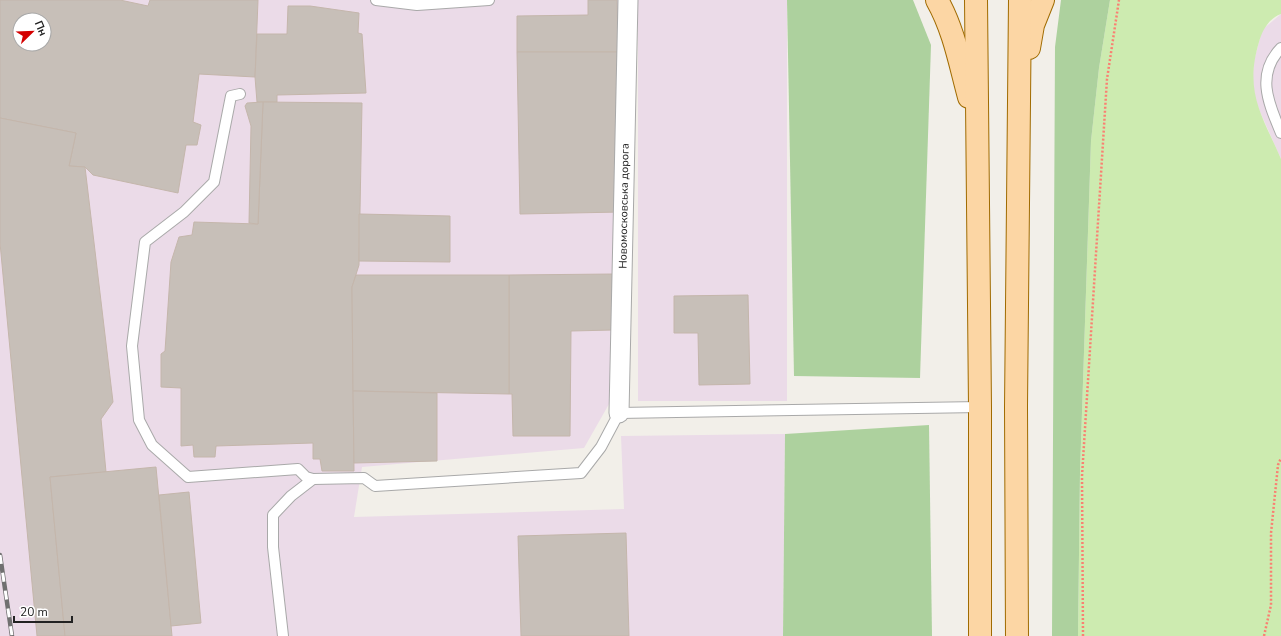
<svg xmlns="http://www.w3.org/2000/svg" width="1281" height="636" viewBox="0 0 1281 636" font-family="'Nunito Sans',sans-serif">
  <rect width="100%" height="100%" fill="#f2efe9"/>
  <!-- industrial -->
  <g fill="#ebdbe8" fill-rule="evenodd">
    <path d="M 0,0 L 623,0 L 613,397 L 584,448 L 362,467 L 354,517 L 624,509 L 621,436 L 785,434 L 783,636 L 0,636 ZM 20,20 L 44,20 L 44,44 L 20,44 Z"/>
    <rect x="638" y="0" width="149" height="401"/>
    <path d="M 1281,14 L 1281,159 L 1257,105 L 1252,83 L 1254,61 L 1262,30 Z"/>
  </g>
  <!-- grass -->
  <path fill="#cdebb0" d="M 1110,0 L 1281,0 L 1281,14 C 1269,18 1262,31 1259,42 C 1244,92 1262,115 1281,159 L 1281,636 L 1078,636 L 1080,473 L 1091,141 L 1099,68 Z"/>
  <!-- forest -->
  <g fill="#add19e">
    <path d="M 787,0 L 913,0 L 931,45 L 920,378 L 794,376 Z"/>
    <path d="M 1061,0 L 1110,0 L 1099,68 L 1091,141 L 1080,473 L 1078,636 L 1052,636 L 1055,47 Z"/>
    <path d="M 929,425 L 932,636 L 783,636 L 785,434 Z"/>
  </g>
  <!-- building -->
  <g fill="#c7bfb8" stroke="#c4b6ab" fill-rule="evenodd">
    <path d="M 0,0 L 120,0 L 148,6 L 150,0 L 258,0 L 255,77 L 199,74 L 193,122 L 201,125 L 197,145 L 186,145 L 178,193 L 93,175 L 85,167 L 69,166 L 76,133 L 0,118 ZM 20,20 L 44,20 L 44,44 L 20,44 Z"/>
    <path d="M 588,0 L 617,0 L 618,52 L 517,52 L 517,16 L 588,15 Z"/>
    <path d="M 288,6 L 310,6 L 359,13 L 358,33 L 362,34 L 366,93 L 277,95 L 277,102 L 257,102 L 255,77 L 257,34 L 287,34 Z"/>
    <path d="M 517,52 L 618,52 L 621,212 L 520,214 Z"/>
    <path d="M 263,102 L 362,103 L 359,265 L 352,287 L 354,471 L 322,471 L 320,459 L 313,459 L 313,443 L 216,446 L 215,457 L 194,457 L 193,445 L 181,446 L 181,388 L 161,387 L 161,354 L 165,351 L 171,262 L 179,237 L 192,235 L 194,222 L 258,224 Z"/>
    <path d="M 263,102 L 258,224 L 249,223 L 251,126 L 245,106 L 247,103 Z"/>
    <path d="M 0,118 L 76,133 L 69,166 L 85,167 L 113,402 L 101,419 L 106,472 L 50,477 L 65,636 L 37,636 L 0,243 Z"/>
    <path d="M 359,214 L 450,216 L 450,262 L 359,261 Z"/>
    <path d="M 614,274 L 613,330 L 571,331 L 570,436 L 513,436 L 512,394 L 509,394 L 509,275 Z"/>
    <path d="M 356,275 L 509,275 L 509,394 L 353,391 L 352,287 Z"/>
    <path d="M 748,295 L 750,384 L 699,385 L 698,333 L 674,333 L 674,296 Z"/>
    <path d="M 353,391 L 437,393 L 437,461 L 354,463 Z"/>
    <path d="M 156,467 L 172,636 L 65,636 L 50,477 Z"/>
    <path d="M 189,492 L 201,623 L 171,626 L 159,495 Z"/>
    <path d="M 626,533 L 629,636 L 521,636 L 518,536 Z"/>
  </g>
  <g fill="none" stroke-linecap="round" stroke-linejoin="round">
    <defs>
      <g id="lane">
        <path d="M 376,0 L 417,5 L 489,0"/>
        <path d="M 1281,48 C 1255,75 1269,104 1281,133"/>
        <path d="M 240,94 L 231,96 L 214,182 L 184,212 L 145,242 L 132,346 L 139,420 L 152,445 L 188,477 L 298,469 L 306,477 L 313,479 L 364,478 L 375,486 L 581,473 L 601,447 L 619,413 L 980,407"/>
        <path d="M 283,636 L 273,547 L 273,515 L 291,496 L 313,479"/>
      </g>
      <path id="street" d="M 619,413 L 628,0"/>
      <g id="primary">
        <path d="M 937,0 C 954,30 960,64 969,97"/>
        <path d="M 976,0 L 980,407 L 980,636"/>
        <path d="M 1029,48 L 1033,25 L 1043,0"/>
        <path d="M 1017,636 L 1016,407 L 1020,0"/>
      </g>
    </defs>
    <!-- lane casing -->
    <use href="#lane" stroke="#a9a9a9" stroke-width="12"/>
    <!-- street casing -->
    <use href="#street" stroke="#a9a9a9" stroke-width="21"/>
    <!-- primary casing -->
    <use href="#primary" stroke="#a06b00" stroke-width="24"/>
    <!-- path -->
    <g stroke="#fa8072" stroke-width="2.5" stroke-dasharray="2 2" stroke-linecap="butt">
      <path d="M 1083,636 L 1082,476 L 1107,79 L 1119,0"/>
      <path d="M 1264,636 L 1271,605 L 1271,533 L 1278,465 L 1281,458"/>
    </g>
    <!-- lane -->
    <use href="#lane" stroke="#fff" stroke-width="10"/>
    <!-- street -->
    <use href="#street" stroke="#fff" stroke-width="19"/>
    <!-- primary -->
    <use href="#primary" stroke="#fcd6a4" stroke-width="22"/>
    <defs>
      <path id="rail" d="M 0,555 L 12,636"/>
    </defs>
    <!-- rail casing -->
    <use href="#rail" stroke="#707070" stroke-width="4.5"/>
    <!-- rail -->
    <use href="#rail" stroke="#fff" stroke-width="3" stroke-dasharray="9" stroke-linecap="butt"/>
  </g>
  <g text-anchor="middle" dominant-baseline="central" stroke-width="3" stroke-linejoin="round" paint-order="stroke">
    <!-- street labels -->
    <g font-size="11" fill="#222" stroke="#fff">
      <text transform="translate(624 206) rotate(-89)">Новомосковська дорога</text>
    </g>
  </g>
  <!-- north arrow -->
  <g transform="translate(32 32) rotate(67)"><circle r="19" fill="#ffffff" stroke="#a7a7a7"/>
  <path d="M0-3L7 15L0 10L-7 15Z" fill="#d40000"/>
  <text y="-6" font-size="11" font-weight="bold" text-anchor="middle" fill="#222222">Пн</text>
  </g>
  <!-- scale -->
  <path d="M14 616v6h58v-6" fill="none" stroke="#222222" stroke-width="2"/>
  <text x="20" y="616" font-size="12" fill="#222222" stroke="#ffffff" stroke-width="3" paint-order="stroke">20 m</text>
</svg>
